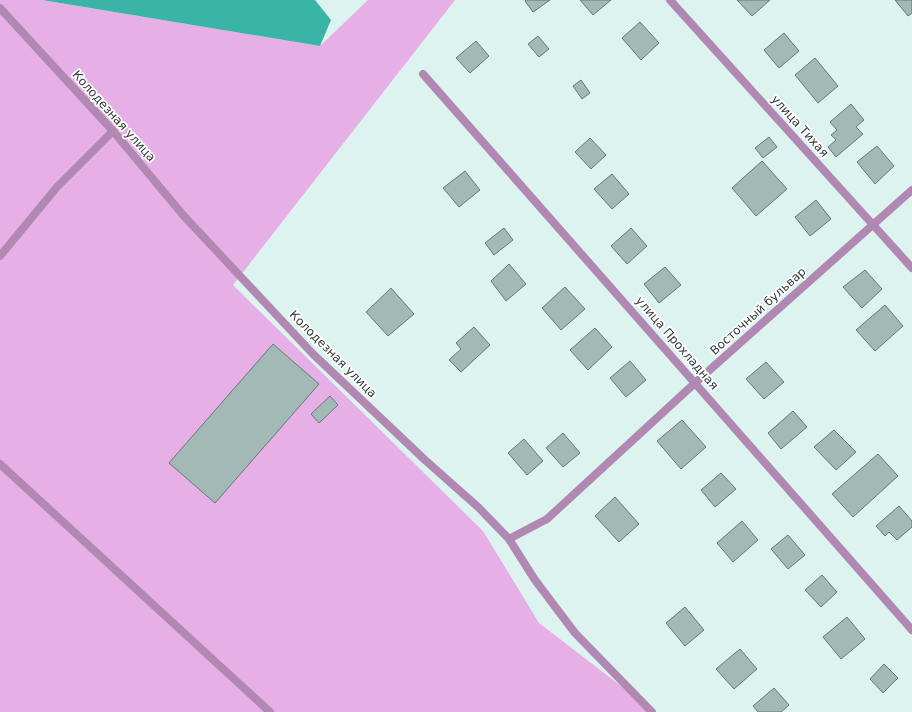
<svg xmlns="http://www.w3.org/2000/svg" width="912" height="712" viewBox="0 0 912 712" font-family="'DejaVu Sans',sans-serif">
  <rect width="100%" height="100%" fill="#dcf3ef"/>
  <!-- green -->
  <path fill="#e6b0e7" d="M 0,0 L 42,0 L 320,46 L 368,0 L 455,0 L 233,285 L 483,531 L 539,623 L 655,712 L 0,712 Z"/>
  <!-- water -->
  <path fill="#39b4a5" d="M 42,0 L 315,0 L 331,20 L 320,46 Z"/>
  <!-- building -->
  <g fill="#a3b9b5" stroke="#657975">
    <path d="M 526,0 L 550,0 L 533,12 L 525,1 Z"/>
    <path d="M 580,0 L 611,0 L 593,15 Z"/>
    <path d="M 737,0 L 770,0 L 752,16 Z"/>
    <path d="M 895,0 L 912,0 L 912,13 L 908,16 Z"/>
    <path d="M 640,22 L 659,43 L 641,60 L 622,38 Z"/>
    <path d="M 784,33 L 799,51 L 779,68 L 764,50 Z"/>
    <path d="M 538,36 L 549,49 L 539,57 L 528,44 Z"/>
    <path d="M 476,41 L 489,56 L 470,73 L 456,58 Z"/>
    <path d="M 815,58 L 838,86 L 818,103 L 795,75 Z"/>
    <path d="M 581,80 L 590,93 L 582,99 L 573,86 Z"/>
    <path d="M 851,104 L 864,120 L 856,127 L 863,134 L 836,157 L 828,147 L 836,140 L 831,135 L 837,130 L 830,122 Z"/>
    <path d="M 769,137 L 777,147 L 763,158 L 755,148 Z"/>
    <path d="M 590,138 L 606,155 L 591,169 L 575,152 Z"/>
    <path d="M 877,146 L 894,166 L 875,184 L 857,162 Z"/>
    <path d="M 762,161 L 787,189 L 756,216 L 732,188 Z"/>
    <path d="M 465,171 L 480,190 L 459,207 L 443,188 Z"/>
    <path d="M 612,174 L 629,194 L 612,209 L 594,189 Z"/>
    <path d="M 816,200 L 831,219 L 810,236 L 795,217 Z"/>
    <path d="M 504,228 L 513,240 L 494,255 L 485,243 Z"/>
    <path d="M 631,228 L 647,246 L 627,264 L 611,246 Z"/>
    <path d="M 509,264 L 526,284 L 506,301 L 491,281 Z"/>
    <path d="M 665,267 L 681,285 L 659,303 L 644,284 Z"/>
    <path d="M 865,270 L 882,289 L 862,308 L 843,287 Z"/>
    <path d="M 565,287 L 585,309 L 561,330 L 542,308 Z"/>
    <path d="M 391,288 L 414,314 L 388,336 L 366,312 Z"/>
    <path d="M 885,305 L 903,326 L 875,351 L 856,330 Z"/>
    <path d="M 474,327 L 490,345 L 461,372 L 449,360 L 461,349 L 456,343 Z"/>
    <path d="M 595,328 L 612,347 L 588,370 L 570,350 Z"/>
    <path d="M 273,344 L 319,384 L 215,503 L 169,463 Z"/>
    <path d="M 630,361 L 646,380 L 626,397 L 610,378 Z"/>
    <path d="M 766,362 L 784,382 L 764,399 L 746,379 Z"/>
    <path d="M 330,396 L 338,405 L 319,423 L 311,414 Z"/>
    <path d="M 793,411 L 807,427 L 781,449 L 768,433 Z"/>
    <path d="M 682,420 L 706,447 L 681,469 L 657,441 Z"/>
    <path d="M 834,430 L 856,452 L 836,470 L 814,447 Z"/>
    <path d="M 563,433 L 580,453 L 563,467 L 546,448 Z"/>
    <path d="M 524,439 L 543,461 L 527,475 L 508,453 Z"/>
    <path d="M 878,454 L 898,476 L 853,517 L 832,494 Z"/>
    <path d="M 721,473 L 736,489 L 715,507 L 701,490 Z"/>
    <path d="M 615,497 L 639,524 L 619,542 L 595,516 Z"/>
    <path d="M 899,506 L 912,521 L 912,527 L 897,540 L 889,532 L 885,536 L 876,526 Z"/>
    <path d="M 742,521 L 758,540 L 733,562 L 717,543 Z"/>
    <path d="M 788,535 L 805,555 L 788,569 L 771,549 Z"/>
    <path d="M 822,575 L 837,592 L 821,607 L 805,590 Z"/>
    <path d="M 685,607 L 704,630 L 685,646 L 666,623 Z"/>
    <path d="M 847,617 L 865,639 L 841,659 L 823,637 Z"/>
    <path d="M 740,649 L 757,669 L 734,689 L 716,669 Z"/>
    <path d="M 884,664 L 898,678 L 883,693 L 870,679 Z"/>
    <path d="M 774,688 L 789,705 L 781,712 L 758,712 L 753,706 Z"/>
  </g>
  <g fill="none" stroke-linecap="round" stroke-linejoin="round">
    <!-- minor -->
    <g stroke="#b088b1" stroke-width="8">
      <path d="M 670,0 L 912,268"/>
      <path d="M 0,8 L 113,131 L 183,215 L 313,354 L 425,460 L 478,507 L 509,539 L 535,580 L 575,633 L 652,712"/>
      <path d="M 423,74 L 912,630"/>
      <path d="M 0,256 L 57,187 L 113,131"/>
      <path d="M 0,464 L 270,712"/>
      <path d="M 509,539 L 547,519 L 695,383 L 912,190"/>
    </g>
  </g>
  <g text-anchor="middle" dominant-baseline="central" stroke-width="3.5" stroke-linejoin="round" paint-order="stroke">
    <!-- street labels -->
    <g font-size="12" fill="#333c3a" stroke="#fff">
      <text transform="translate(114 116) rotate(48)">Колодезная улица</text>
      <text transform="translate(800 126) rotate(48)">улица Тихая</text>
      <text transform="translate(758 311) rotate(-42)">Восточный бульвар</text>
      <text transform="translate(677 343) rotate(49)">улица Прохладная</text>
      <text transform="translate(333 354) rotate(45)">Колодезная улица</text>
    </g>
  </g>
</svg>
